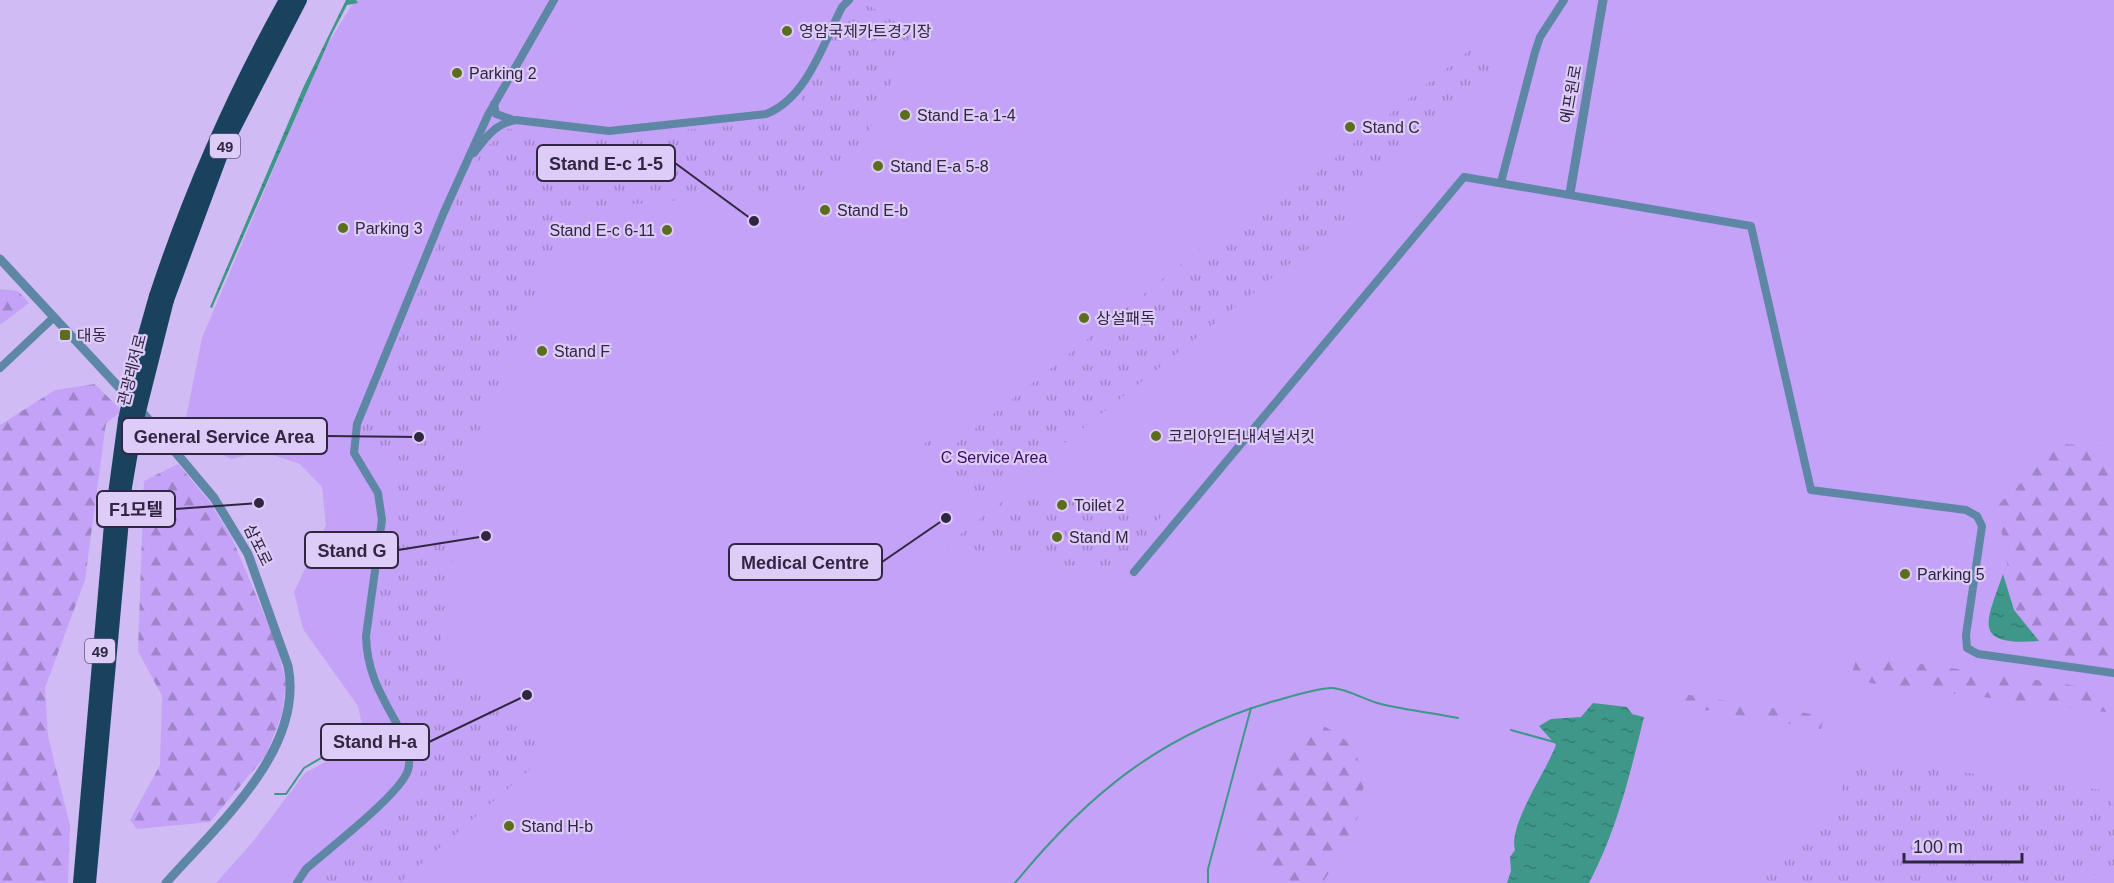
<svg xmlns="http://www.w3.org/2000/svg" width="2114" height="883" viewBox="0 0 2114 883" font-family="Helvetica,'Noto Sans KR',sans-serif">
  <defs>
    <pattern id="forest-firs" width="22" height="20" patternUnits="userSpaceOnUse" patternTransform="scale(1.5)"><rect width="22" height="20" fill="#c4a2f7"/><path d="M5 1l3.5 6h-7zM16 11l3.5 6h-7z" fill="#a084ca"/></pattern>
    <pattern id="park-tufts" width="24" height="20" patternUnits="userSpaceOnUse" patternTransform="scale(1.5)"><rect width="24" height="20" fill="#c4a2f7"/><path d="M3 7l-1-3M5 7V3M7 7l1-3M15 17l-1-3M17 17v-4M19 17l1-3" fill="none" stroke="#a084ca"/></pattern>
    <pattern id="water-ripples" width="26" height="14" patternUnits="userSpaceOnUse" patternTransform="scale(1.5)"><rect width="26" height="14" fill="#3e9789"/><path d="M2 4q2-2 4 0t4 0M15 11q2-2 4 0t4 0" fill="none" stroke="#357b72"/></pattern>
  </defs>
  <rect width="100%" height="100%" fill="#d1bbf5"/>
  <!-- grass -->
  <path fill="#c4a2f7" d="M 355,0 L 2114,0 L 2114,883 L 216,883 L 251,844 L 305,773 L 360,743 L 364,734 L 358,706 L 303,629 L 294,592 L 326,525 L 322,487 L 300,464 L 261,451 L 232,459 L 209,449 L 185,423 L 202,338 L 324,50 Z"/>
  <!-- forest -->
  <g fill="url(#forest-firs)">
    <path d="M 0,289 L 18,291 L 29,303 L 0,325 Z"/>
    <path d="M 95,384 L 122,411 L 106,423 L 85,580 L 45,688 L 48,736 L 70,826 L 68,883 L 0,883 L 0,425 L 55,390 Z"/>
    <path d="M 2061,444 L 2105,446 L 2114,454 L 2114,665 L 2057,657 L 2026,624 L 2015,608 L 1997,506 Z"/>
    <path d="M 178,464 L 209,501 L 232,538 L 276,643 L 286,683 L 282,714 L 266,755 L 210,822 L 137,829 L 130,820 L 160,765 L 162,696 L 138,651 L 144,481 Z"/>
    <path d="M 1858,655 L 2114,691 L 2114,713 L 1876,684 L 1850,678 Z"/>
    <path d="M 1670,692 L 1824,716 L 1821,729 L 1669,704 Z"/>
    <path d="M 1322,725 C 1329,729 1339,734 1345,740 C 1386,782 1349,845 1322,883 L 1271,883 C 1243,826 1236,803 1283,754 C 1296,741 1303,728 1322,725 Z"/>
  </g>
  <!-- park -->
  <g fill="url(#park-tufts)">
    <path d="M 862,1 L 911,32 C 898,68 868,146 840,171 C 830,181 817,185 804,190 L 586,208 L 571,216 L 560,232 L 469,456 L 441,639 L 443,658 L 452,672 L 533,737 C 542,749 540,755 532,768 L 399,883 L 307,883 L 327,860 L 411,787 C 452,740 387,713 378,668 C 375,658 372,647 372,637 C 372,616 378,594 381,573 C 387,536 394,498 400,460 L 360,449 L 363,426 L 469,170 L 487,147 L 509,128 L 549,149 L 587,139 L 781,121 L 796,109 L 846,7 Z"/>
    <path d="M 1477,44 L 1502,76 L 1349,201 L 1357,210 L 978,512 L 924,444 L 930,439 L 946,452 L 1233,223 L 1244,231 Z"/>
    <path d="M 1015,492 L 1164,513 L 1116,572 L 1064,568 L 1042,559 L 945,546 Z"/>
    <path d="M 1850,758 L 2110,791 L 2114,809 L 2114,870 L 2064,883 L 1747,883 L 1839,800 Z"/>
  </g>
  <!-- water -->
  <g fill="url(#water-ripples)">
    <path d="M 346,0 L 356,0 L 358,3 L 347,5 L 332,34 L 212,308 L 210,307 L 303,88 Z"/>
    <path d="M 2003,574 L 2014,610 L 2039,641 C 1971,646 1986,623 2003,574 Z"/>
    <path d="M 1593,703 L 1627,707 L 1632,714 L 1644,717 C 1630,774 1617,830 1589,883 L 1507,883 L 1511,871 L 1510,857 L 1515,850 C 1508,825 1546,772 1556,745 L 1539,726 L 1551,719 L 1581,717 Z"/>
  </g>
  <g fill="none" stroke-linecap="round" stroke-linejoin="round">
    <!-- stream -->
    <g stroke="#3e9789" stroke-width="2">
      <path d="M 1511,730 L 1554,742"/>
      <path d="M 275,794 L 286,794 L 304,768 L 345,744 L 347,740"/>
      <path d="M 1015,883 C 1087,795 1160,735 1271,702 C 1286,698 1319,687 1333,688 C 1350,690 1365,700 1381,704 C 1406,710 1432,713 1458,718"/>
      <path d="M 1208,883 L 1208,869 L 1251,708"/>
    </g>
    <!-- minor -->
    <g stroke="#5e86a5" stroke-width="8">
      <path d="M 494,104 L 496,114 L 511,119"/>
      <path d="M 474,153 C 486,137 496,123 516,120 L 609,131 L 766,114 C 807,98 823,44 842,7 L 849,0"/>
      <path d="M 1501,182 L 1535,52 L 1540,37 L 1564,0"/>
      <path d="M 0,368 L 53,318"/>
      <path d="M 1134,572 L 1464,177 L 1751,226 L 1811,490 L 1966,510 L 1977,516 L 1982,526 L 1966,635 L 1967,648 L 1978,654 L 2114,673"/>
      <path d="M 297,883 L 306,869 C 327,850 401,794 408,770 C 412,755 406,738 398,726 C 381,695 367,673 366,636 L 382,520 L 378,493 L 354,453 L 357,424 L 444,212 L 488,115 L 554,0"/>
    </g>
    <!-- tertiary -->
    <g stroke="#5e86a5" stroke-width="9">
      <path d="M 1570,193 L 1603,0"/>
      <path d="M 0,259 L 141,411 L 214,498 L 248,554 L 288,666 C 305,750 217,825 166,883"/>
    </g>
    <!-- trunk -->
    <g stroke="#19425e" stroke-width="14">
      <path d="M 156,296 C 190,193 233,95 286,0"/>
      <path d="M 167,300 L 223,149 L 300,0"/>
      <path d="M 80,883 L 111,524 L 125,420"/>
      <path d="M 89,883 L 125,487 L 136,423"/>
    </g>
    <!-- trunk-bridge -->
    <g stroke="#19425e" stroke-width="14">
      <path d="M 125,420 L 139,356 L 156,296"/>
      <path d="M 136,423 L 167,300"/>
    </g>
  </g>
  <!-- markers -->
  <g fill="#5b6e1d" stroke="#dcccf7" stroke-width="2">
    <circle cx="787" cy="31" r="6"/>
    <circle cx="457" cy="73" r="6"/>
    <circle cx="905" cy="115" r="6"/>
    <circle cx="1350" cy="127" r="6"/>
    <circle cx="878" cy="166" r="6"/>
    <circle cx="825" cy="210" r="6"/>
    <circle cx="343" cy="228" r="6"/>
    <circle cx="667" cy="230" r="6"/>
    <circle cx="1084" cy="318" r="6"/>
    <rect x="59" y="329" width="12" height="12" rx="3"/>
    <circle cx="542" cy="351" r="6"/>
    <circle cx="1156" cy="436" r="6"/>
    <circle cx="1062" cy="505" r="6"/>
    <circle cx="1057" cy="537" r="6"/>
    <circle cx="1905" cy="574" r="6"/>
    <circle cx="509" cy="826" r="6"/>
  </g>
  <g text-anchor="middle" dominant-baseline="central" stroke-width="4.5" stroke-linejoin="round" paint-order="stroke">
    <!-- shield labels -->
    <g fill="#dcccf7" stroke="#645878" stroke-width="1.5">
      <rect x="210" y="134" width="30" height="24" rx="4.5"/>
      <rect x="85" y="639" width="30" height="24" rx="4.5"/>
    </g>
    <g font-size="15" font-weight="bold" fill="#312642">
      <text x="225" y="146">49</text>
      <text x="100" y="651">49</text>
    </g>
    <!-- poi labels -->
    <g font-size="16" fill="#312642" stroke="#dcccf7" text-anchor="start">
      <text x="799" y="31">영암국제카트경기장</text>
      <text x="469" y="73">Parking 2</text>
      <text x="917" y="115">Stand E-a 1-4</text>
      <text x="1362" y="127">Stand C</text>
      <text x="890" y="166">Stand E-a 5-8</text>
      <text x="837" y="210">Stand E-b</text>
      <text x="355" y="228">Parking 3</text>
      <text x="655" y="230" text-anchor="end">Stand E-c 6-11</text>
      <text x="1096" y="318">상설패독</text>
      <text x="77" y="335">대동</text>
      <text x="554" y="351">Stand F</text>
      <text x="1168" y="436">코리아인터내셔널서킷</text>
      <text x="1074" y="505">Toilet 2</text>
      <text x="1069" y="537">Stand M</text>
      <text x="1917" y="574">Parking 5</text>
      <text x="521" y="826">Stand H-b</text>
    </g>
    <!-- street labels -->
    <g font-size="16" fill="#312642" stroke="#dcccf7">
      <text transform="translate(1571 94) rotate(-80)">에프원로</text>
      <text transform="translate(132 370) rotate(-76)">관광레저로</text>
      <text transform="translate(258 545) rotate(64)">삼포로</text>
    </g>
    <!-- park labels -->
    <g font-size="16" fill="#3a0a64" stroke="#dcccf7">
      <text x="994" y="457">C Service Area</text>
    </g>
  </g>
  <!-- callouts -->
  <path fill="none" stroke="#312642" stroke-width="2" d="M754 221L675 163M419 437L327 436M259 503L175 509M486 536L398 550M946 518L882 562M527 695L429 742"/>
  <g fill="#312642" stroke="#dcccf7" stroke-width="2">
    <circle cx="754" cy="221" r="6"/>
    <circle cx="419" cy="437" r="6"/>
    <circle cx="259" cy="503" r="6"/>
    <circle cx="486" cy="536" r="6"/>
    <circle cx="946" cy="518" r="6"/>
    <circle cx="527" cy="695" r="6"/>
  </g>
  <g fill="#dcccf7" stroke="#312642" stroke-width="2">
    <rect x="537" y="145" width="138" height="36" rx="6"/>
    <rect x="122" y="418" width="205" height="36" rx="6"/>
    <rect x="97" y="491" width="78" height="36" rx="6"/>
    <rect x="305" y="532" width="93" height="36" rx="6"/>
    <rect x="729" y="544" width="153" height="36" rx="6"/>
    <rect x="321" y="724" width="108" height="36" rx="6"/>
  </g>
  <g font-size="18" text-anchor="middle" font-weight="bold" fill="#312642">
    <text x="606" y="170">Stand E-c 1-5</text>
    <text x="224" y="443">General Service Area</text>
    <text x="136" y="516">F1모텔</text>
    <text x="352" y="557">Stand G</text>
    <text x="805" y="569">Medical Centre</text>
    <text x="375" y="748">Stand H-a</text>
  </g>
  <!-- scale -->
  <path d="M1904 853v9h118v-9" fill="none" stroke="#312642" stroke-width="3"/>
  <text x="1913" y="853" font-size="18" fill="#312642" stroke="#dcccf7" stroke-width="4.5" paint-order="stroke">100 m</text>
</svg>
